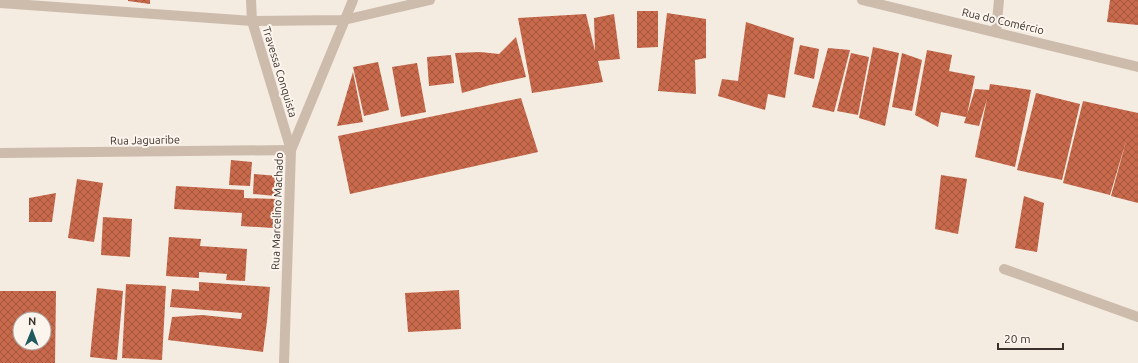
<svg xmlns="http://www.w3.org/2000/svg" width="1138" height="363" viewBox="0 0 1138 363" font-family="Ubuntu,sans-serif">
  <defs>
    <pattern id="building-cross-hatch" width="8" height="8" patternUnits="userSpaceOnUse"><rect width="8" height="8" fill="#c8694b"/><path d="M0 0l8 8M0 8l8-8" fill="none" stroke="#a4573f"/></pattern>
  </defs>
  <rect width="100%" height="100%" fill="#f4ebe1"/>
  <!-- building -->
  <g fill="url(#building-cross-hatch)" fill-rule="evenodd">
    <path d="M 128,0 L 150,0 L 150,4 L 128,1 Z"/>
    <path d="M 1110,0 L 1138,0 L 1138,25 L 1107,22 Z"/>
    <path d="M 637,11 L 658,11 L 658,47 L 637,48 Z"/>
    <path d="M 667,13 L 706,19 L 706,58 L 695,60 L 696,94 L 658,91 Z"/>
    <path d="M 586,14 L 595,51 L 594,18 L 614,14 L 620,59 L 598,61 L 603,82 L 532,93 L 518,18 Z"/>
    <path d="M 746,22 L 794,38 L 785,98 L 768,94 L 765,110 L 718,96 L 722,79 L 738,81 Z"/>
    <path d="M 516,37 L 526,77 L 490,85 L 462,93 L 455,53 L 480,52 L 499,54 Z"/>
    <path d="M 800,45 L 819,49 L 814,79 L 794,74 Z"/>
    <path d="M 873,47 L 899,53 L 885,126 L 859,118 Z"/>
    <path d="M 828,48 L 850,50 L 834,112 L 812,107 Z"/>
    <path d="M 927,50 L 952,55 L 949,71 L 975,76 L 967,115 L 975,89 L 989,90 L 990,84 L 1031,90 L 1015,167 L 975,157 L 987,99 L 979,126 L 964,123 L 966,117 L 941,112 L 938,127 L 915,115 Z"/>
    <path d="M 851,53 L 869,57 L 858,115 L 837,111 Z"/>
    <path d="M 902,53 L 922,60 L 912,111 L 892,107 Z"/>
    <path d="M 451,55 L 454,83 L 429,86 L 427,57 Z"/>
    <path d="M 378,62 L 389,110 L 364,116 L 353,67 Z"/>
    <path d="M 417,63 L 426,112 L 401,117 L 392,67 Z"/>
    <path d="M 353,72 L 363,122 L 337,126 Z"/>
    <path d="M 1036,93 L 1080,104 L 1062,180 L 1017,170 Z"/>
    <path d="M 521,98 L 538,152 L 350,194 L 338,136 Z"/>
    <path d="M 1083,101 L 1138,113 L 1138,203 L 1111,196 L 1127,138 L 1110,195 L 1063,183 Z"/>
    <path d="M 231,160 L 252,162 L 250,186 L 229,185 Z"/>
    <path d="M 254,174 L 278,176 L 276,196 L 253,194 Z"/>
    <path d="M 941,175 L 967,179 L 958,234 L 935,229 Z"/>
    <path d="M 77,179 L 103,183 L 94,242 L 68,238 Z"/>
    <path d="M 176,186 L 244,190 L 244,198 L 275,199 L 273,228 L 241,226 L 242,213 L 174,209 Z"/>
    <path d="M 56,193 L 52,222 L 29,222 L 29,198 Z"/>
    <path d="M 1024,196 L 1044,203 L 1037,252 L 1015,248 Z"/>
    <path d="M 103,217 L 132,219 L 130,257 L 101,255 Z"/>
    <path d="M 169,237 L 201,239 L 200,246 L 247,249 L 245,281 L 226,280 L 227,274 L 199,272 L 199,278 L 166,276 Z"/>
    <path d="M 199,282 L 270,287 L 267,321 L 263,352 L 168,340 L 172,317 L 202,315 L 241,319 L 242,313 L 170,307 L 172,289 L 199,291 Z"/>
    <path d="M 126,284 L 166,286 L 162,360 L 122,358 Z"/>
    <path d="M 97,288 L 123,291 L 117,360 L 90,357 Z"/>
    <path d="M 459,290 L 461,329 L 408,332 L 405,293 Z"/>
    <path d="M 0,291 L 56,291 L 55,363 L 0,363 ZM 20,319 L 44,319 L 44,343 L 20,343 Z"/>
  </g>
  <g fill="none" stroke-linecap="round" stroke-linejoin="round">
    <!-- minor -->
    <g stroke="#cdbbac" stroke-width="10">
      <path d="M 251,0 L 252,21 L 291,150"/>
      <path d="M 862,0 L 1138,67"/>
      <path d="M 0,3 L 252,21 L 344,20 L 430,0"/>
      <path d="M 996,32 L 999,0"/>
      <path d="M 0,153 L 291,150"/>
      <path d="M 1004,269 L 1138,317"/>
      <path d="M 284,363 L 291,150 L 353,0"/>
    </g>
  </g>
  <g text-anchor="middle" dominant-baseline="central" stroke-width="4" stroke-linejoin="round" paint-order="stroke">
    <!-- street labels -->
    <g font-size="11" fill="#3b302b" stroke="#fbf5ee">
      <text transform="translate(1003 21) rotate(13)">Rua do Comércio</text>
      <text transform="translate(280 72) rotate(73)">Travessa Conquista</text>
      <text transform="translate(145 140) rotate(-1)">Rua Jaguaribe</text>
      <text transform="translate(277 211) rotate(-88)">Rua Marcelino Machado</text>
    </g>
  </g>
  <!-- north arrow -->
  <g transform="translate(32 331) rotate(1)"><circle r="19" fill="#fbf5ee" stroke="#aea6a0"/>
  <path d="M0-3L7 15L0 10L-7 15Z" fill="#1f5a5e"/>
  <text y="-6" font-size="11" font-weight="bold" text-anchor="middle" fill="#3b302b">N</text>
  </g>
  <!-- scale -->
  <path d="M998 343v6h65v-6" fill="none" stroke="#3b302b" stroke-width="2"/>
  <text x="1004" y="343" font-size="12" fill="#3b302b" stroke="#fbf5ee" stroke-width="3" paint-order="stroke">20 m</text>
</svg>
